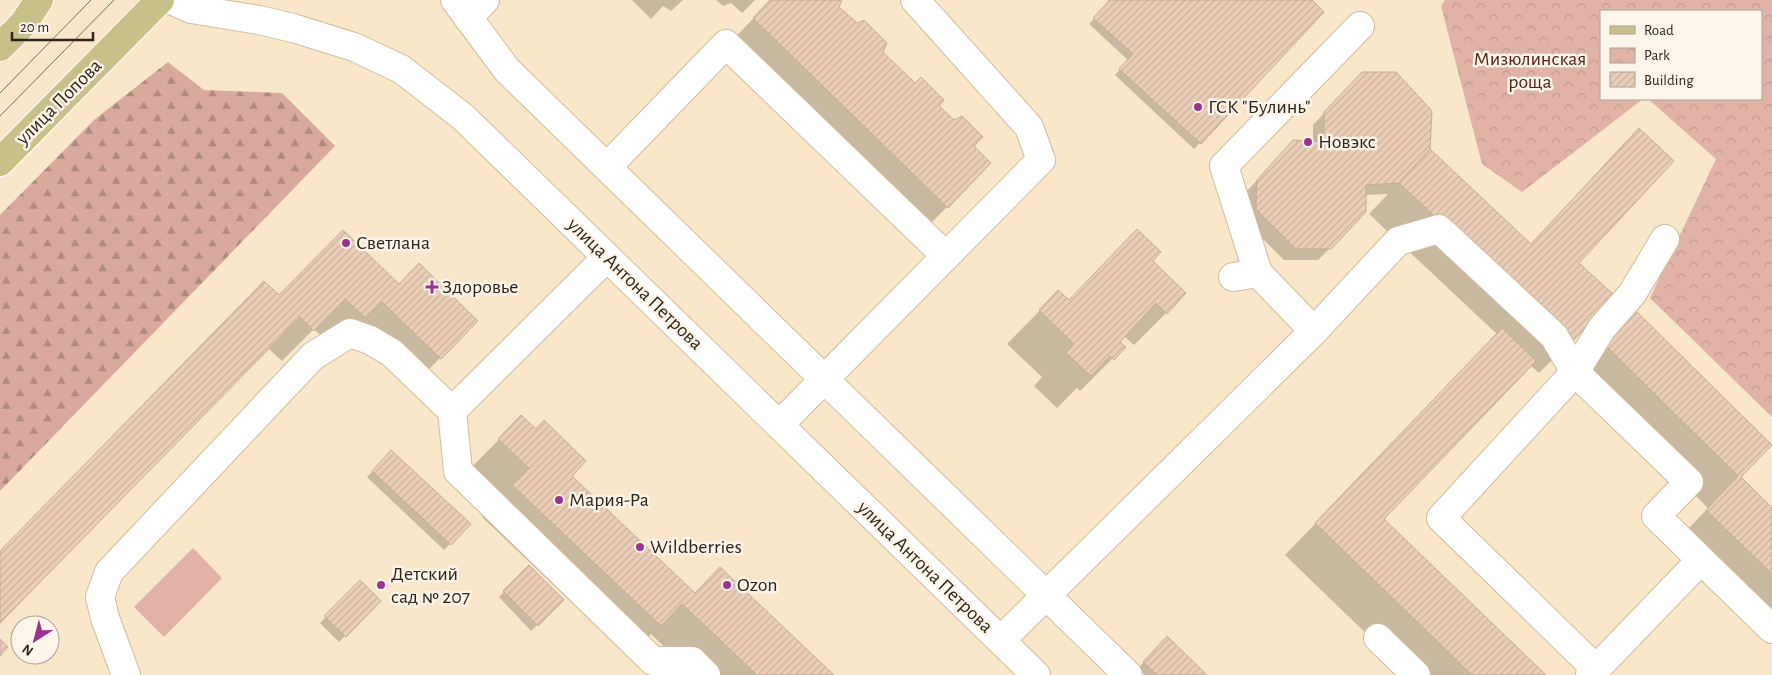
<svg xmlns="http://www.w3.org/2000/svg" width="1772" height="675" viewBox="0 0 1772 675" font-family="'Alegreya Sans',sans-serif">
  <defs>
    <pattern id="forest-firs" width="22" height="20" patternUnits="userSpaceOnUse" patternTransform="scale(1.25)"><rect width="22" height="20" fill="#d8aa9d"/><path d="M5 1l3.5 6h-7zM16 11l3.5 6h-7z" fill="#af8a7f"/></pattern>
    <pattern id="park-crowns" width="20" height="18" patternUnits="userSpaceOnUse" patternTransform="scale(1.25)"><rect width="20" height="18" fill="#e0b3a6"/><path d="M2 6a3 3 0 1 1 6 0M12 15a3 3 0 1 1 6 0" fill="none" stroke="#c09a8e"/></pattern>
    <pattern id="building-hatch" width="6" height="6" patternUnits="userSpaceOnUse" patternTransform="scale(1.25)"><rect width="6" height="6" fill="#ecceb8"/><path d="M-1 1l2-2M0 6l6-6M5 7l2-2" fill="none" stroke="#cbb19e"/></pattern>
  </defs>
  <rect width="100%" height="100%" fill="#fae6c8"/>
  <!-- forest -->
  <path fill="url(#forest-firs)" d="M 168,62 L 204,90 L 282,93 L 335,146 L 0,491 L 0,215 L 94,120 Z"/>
  <!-- park -->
  <path fill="url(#park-crowns)" d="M 1445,0 L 1772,0 L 1772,417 L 1650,298 L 1716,159 L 1648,99 L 1761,99 L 1761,11 L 1601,11 L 1601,99 L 1643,99 L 1522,192 L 1482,164 L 1441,6 Z"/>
  <!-- pitch -->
  <path fill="#e0b3a6" d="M 193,548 L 222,578 L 164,637 L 134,607 Z"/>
  <!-- shadow -->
  <g fill="#0003">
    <path d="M 632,0 L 683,0 L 671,11 L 663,6 L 651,19 Z"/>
    <path d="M 716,0 L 755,0 L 742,13 L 731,3 L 723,6 Z"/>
    <path d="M 771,0 L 840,0 L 837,8 L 937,106 L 972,146 L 947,207 L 916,238 L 723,50 Z"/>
    <path d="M 1107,0 L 1310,0 L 1323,12 L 1194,149 L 1115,75 L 1128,60 L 1089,24 L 1110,2 Z"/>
    <path d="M 1351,85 L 1429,150 L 1530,245 L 1608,161 L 1578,263 L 1570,342 L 1539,373 L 1530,365 L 1382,519 L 1544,675 L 1409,675 L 1285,555 L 1498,335 L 1369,214 L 1388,194 L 1365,195 L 1330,248 L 1318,260 L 1284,260 L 1245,221 L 1245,193 L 1282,154 L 1313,143 L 1313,125 Z"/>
    <path d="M 343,231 L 440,358 L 409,389 L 350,332 L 334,349 L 314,329 L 282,361 L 268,348 L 0,621 L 0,552 L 278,297 Z"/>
    <path d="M 1151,261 L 1166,313 L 1134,345 L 1124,336 L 1118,342 L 1124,347 L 1080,391 L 1077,388 L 1057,408 L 1034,386 L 1042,377 L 1007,344 L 1058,292 L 1068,301 Z"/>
    <path d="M 1634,311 L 1739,477 L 1772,509 L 1772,636 L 1676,542 L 1708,508 L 1572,374 Z"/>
    <path d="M 521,417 L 570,476 L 694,595 L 832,675 L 694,675 L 651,634 L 629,657 L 482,517 L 498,500 L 468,471 Z"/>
    <path d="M 391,452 L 469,524 L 444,550 L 367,477 Z"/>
    <path d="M 529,566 L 562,600 L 531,631 L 499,597 Z"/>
    <path d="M 360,582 L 379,601 L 339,642 L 320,623 Z"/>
    <path d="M 1168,638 L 1206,675 L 1145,675 L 1138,668 Z"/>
  </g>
  <!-- building -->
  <g fill="url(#building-hatch)" stroke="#c8aa95">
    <path d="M 770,0 L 842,0 L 839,7 L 857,23 L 864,20 L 887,43 L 883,52 L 915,83 L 921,77 L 944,100 L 939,106 L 954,120 L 962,116 L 983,137 L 974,146 L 991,163 L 948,208 L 753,18 Z"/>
    <path d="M 1110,0 L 1312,0 L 1324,12 L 1201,144 L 1119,69 L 1133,54 L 1093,18 Z"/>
    <path d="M 1362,72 L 1396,72 L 1432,111 L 1430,149 L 1399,183 L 1366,185 L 1366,212 L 1331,249 L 1296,249 L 1256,209 L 1257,180 L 1293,140 L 1324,142 L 1324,112 Z"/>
    <path d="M 1639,128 L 1674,161 L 1579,263 L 1615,296 L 1571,343 L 1399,183 L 1430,149 L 1531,244 Z"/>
    <path d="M 1137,229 L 1161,252 L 1153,261 L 1186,293 L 1167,314 L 1156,303 L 1120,342 L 1126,347 L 1114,360 L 1110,356 L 1091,376 L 1066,353 L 1074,344 L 1039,310 L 1058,290 L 1069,300 Z"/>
    <path d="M 343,230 L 399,284 L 419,263 L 478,321 L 441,359 L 382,302 L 366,318 L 345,299 L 314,331 L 300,317 L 0,623 L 0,551 L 264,281 L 279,295 Z"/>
    <path d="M 1634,309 L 1772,445 L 1741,477 L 1772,508 L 1772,574 L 1706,510 L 1738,476 L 1602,342 Z"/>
    <path d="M 1502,328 L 1536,361 L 1384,519 L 1546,675 L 1472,675 L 1315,523 Z"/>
    <path d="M 521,415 L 536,429 L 544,420 L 586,461 L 572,476 L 695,593 L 720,567 L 834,675 L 757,675 L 682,604 L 661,626 L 512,485 L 529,468 L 498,439 Z"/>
    <path d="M 391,450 L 471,524 L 451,545 L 372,471 Z"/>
    <path d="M 529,565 L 564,600 L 538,626 L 503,591 Z"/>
    <path d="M 360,580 L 381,601 L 346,637 L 324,616 Z"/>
    <path d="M 1167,636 L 1207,675 L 1157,675 L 1143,662 Z"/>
    <path d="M 0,639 L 8,647 L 0,656 Z"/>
  </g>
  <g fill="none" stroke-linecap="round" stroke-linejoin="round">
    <defs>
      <g id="minor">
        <path d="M 171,0 L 191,9 L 259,20 L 293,28 L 354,47 L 401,69 L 463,117 L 1036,675"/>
        <path d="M 455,0 L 507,70 L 1128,675"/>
        <path d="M 468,18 L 485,0"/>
        <path d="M 607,167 L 726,44 L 946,256"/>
        <path d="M 607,257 L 452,411 L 458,471 L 653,661 L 692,661 L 706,675"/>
        <path d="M 1233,277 L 1258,273"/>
        <path d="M 1314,331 L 1258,273 L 1224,166 L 1360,26"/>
        <path d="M 779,425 L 1041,160 L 1029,127 L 915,0"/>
        <path d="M 1701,560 L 1772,629"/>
        <path d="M 1378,638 L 1416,675"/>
        <path d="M 1001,640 L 1314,331 L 1398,241 L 1439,229 L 1554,336 L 1575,372 L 1689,482 L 1656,516 L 1701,560 L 1596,669"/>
        <path d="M 126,675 L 105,618 L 100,597 L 109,572 L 313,356 L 350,333 L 370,340 L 392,353 L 452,411"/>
        <path d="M 1590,675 L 1596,669 L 1441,518 L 1575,372 L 1602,328 L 1632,294 L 1665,239"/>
      </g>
      <g id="major">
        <path d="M 0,47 L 23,24 L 39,0"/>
        <path d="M 0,162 L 160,0"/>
      </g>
    </defs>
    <!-- minor casing -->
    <use href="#minor" stroke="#cfbc9e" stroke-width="30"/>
    <!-- major casing -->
    <use href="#major" stroke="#fff" stroke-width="30"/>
    <!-- minor -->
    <use href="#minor" stroke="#fff" stroke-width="28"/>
    <!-- major -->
    <use href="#major" stroke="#c8bf89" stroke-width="28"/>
    <!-- tram -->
    <g stroke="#776b58" stroke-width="1">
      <path d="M 0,93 L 91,0"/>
      <path d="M 0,116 L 114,0"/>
    </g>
  </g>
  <!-- markers -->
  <g fill="#9d3191" stroke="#fdf5e9" stroke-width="2">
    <circle cx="1198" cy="107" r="5"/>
    <circle cx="1308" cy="142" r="5"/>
    <circle cx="346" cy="243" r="5"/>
    <path d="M429.5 279.5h5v5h5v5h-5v5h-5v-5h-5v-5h5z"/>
    <circle cx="559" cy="500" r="5"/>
    <circle cx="640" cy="547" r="5"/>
    <circle cx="381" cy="585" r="5"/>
    <circle cx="727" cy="585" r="5"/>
  </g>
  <g text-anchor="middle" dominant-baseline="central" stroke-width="5" stroke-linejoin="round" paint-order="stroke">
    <!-- park labels -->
    <g font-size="20" fill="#582011" stroke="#fdf5e9">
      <text x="1530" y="59">Мизюлинская<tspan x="1530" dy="23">роща</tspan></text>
    </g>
    <!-- street labels -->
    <g font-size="20" fill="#2c2519" stroke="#fdf5e9">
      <text transform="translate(59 102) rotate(-45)">улица Попова</text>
      <text transform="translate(635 284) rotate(44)">улица Антона Петрова</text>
      <text transform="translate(925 567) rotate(44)">улица Антона Петрова</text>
    </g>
    <!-- poi labels -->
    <g font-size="20" fill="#2c2519" stroke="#fdf5e9" text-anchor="start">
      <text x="1208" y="107">ГСК "Булинь"</text>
      <text x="1318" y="142">Новэкс</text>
      <text x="356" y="243">Светлана</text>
      <text x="442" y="287">Здоровье</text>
      <text x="569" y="500">Мария-Ра</text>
      <text x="650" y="547">Wildberries</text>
      <text x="391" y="574">Детский<tspan x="391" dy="23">сад № 207</tspan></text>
      <text x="737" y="585">Ozon</text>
    </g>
  </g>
  <!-- legend -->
  <rect x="1600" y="10" width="162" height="90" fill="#fdf5e9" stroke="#a9a296"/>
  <rect x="1610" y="26" width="25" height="8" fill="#c8bf89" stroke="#a9a296"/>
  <text x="1644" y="35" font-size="15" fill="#2c2519">Road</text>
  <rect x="1610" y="48" width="25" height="15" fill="url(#park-crowns)" stroke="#a9a296"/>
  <text x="1644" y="60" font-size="15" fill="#2c2519">Park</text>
  <rect x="1610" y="72" width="25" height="15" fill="url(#building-hatch)" stroke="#a9a296"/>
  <text x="1644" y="85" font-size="15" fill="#2c2519">Building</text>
  <!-- north arrow -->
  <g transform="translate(35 640) rotate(216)"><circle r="24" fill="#fdf5e9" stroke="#a9a296"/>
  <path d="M0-4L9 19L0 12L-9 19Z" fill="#9d3191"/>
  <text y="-8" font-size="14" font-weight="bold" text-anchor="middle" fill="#2c2519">N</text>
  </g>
  <!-- scale -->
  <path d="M12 32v8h81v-8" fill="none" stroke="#2c2519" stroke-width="2.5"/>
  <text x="20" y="32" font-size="15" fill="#2c2519" stroke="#fdf5e9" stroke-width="4" paint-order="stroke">20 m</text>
</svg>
